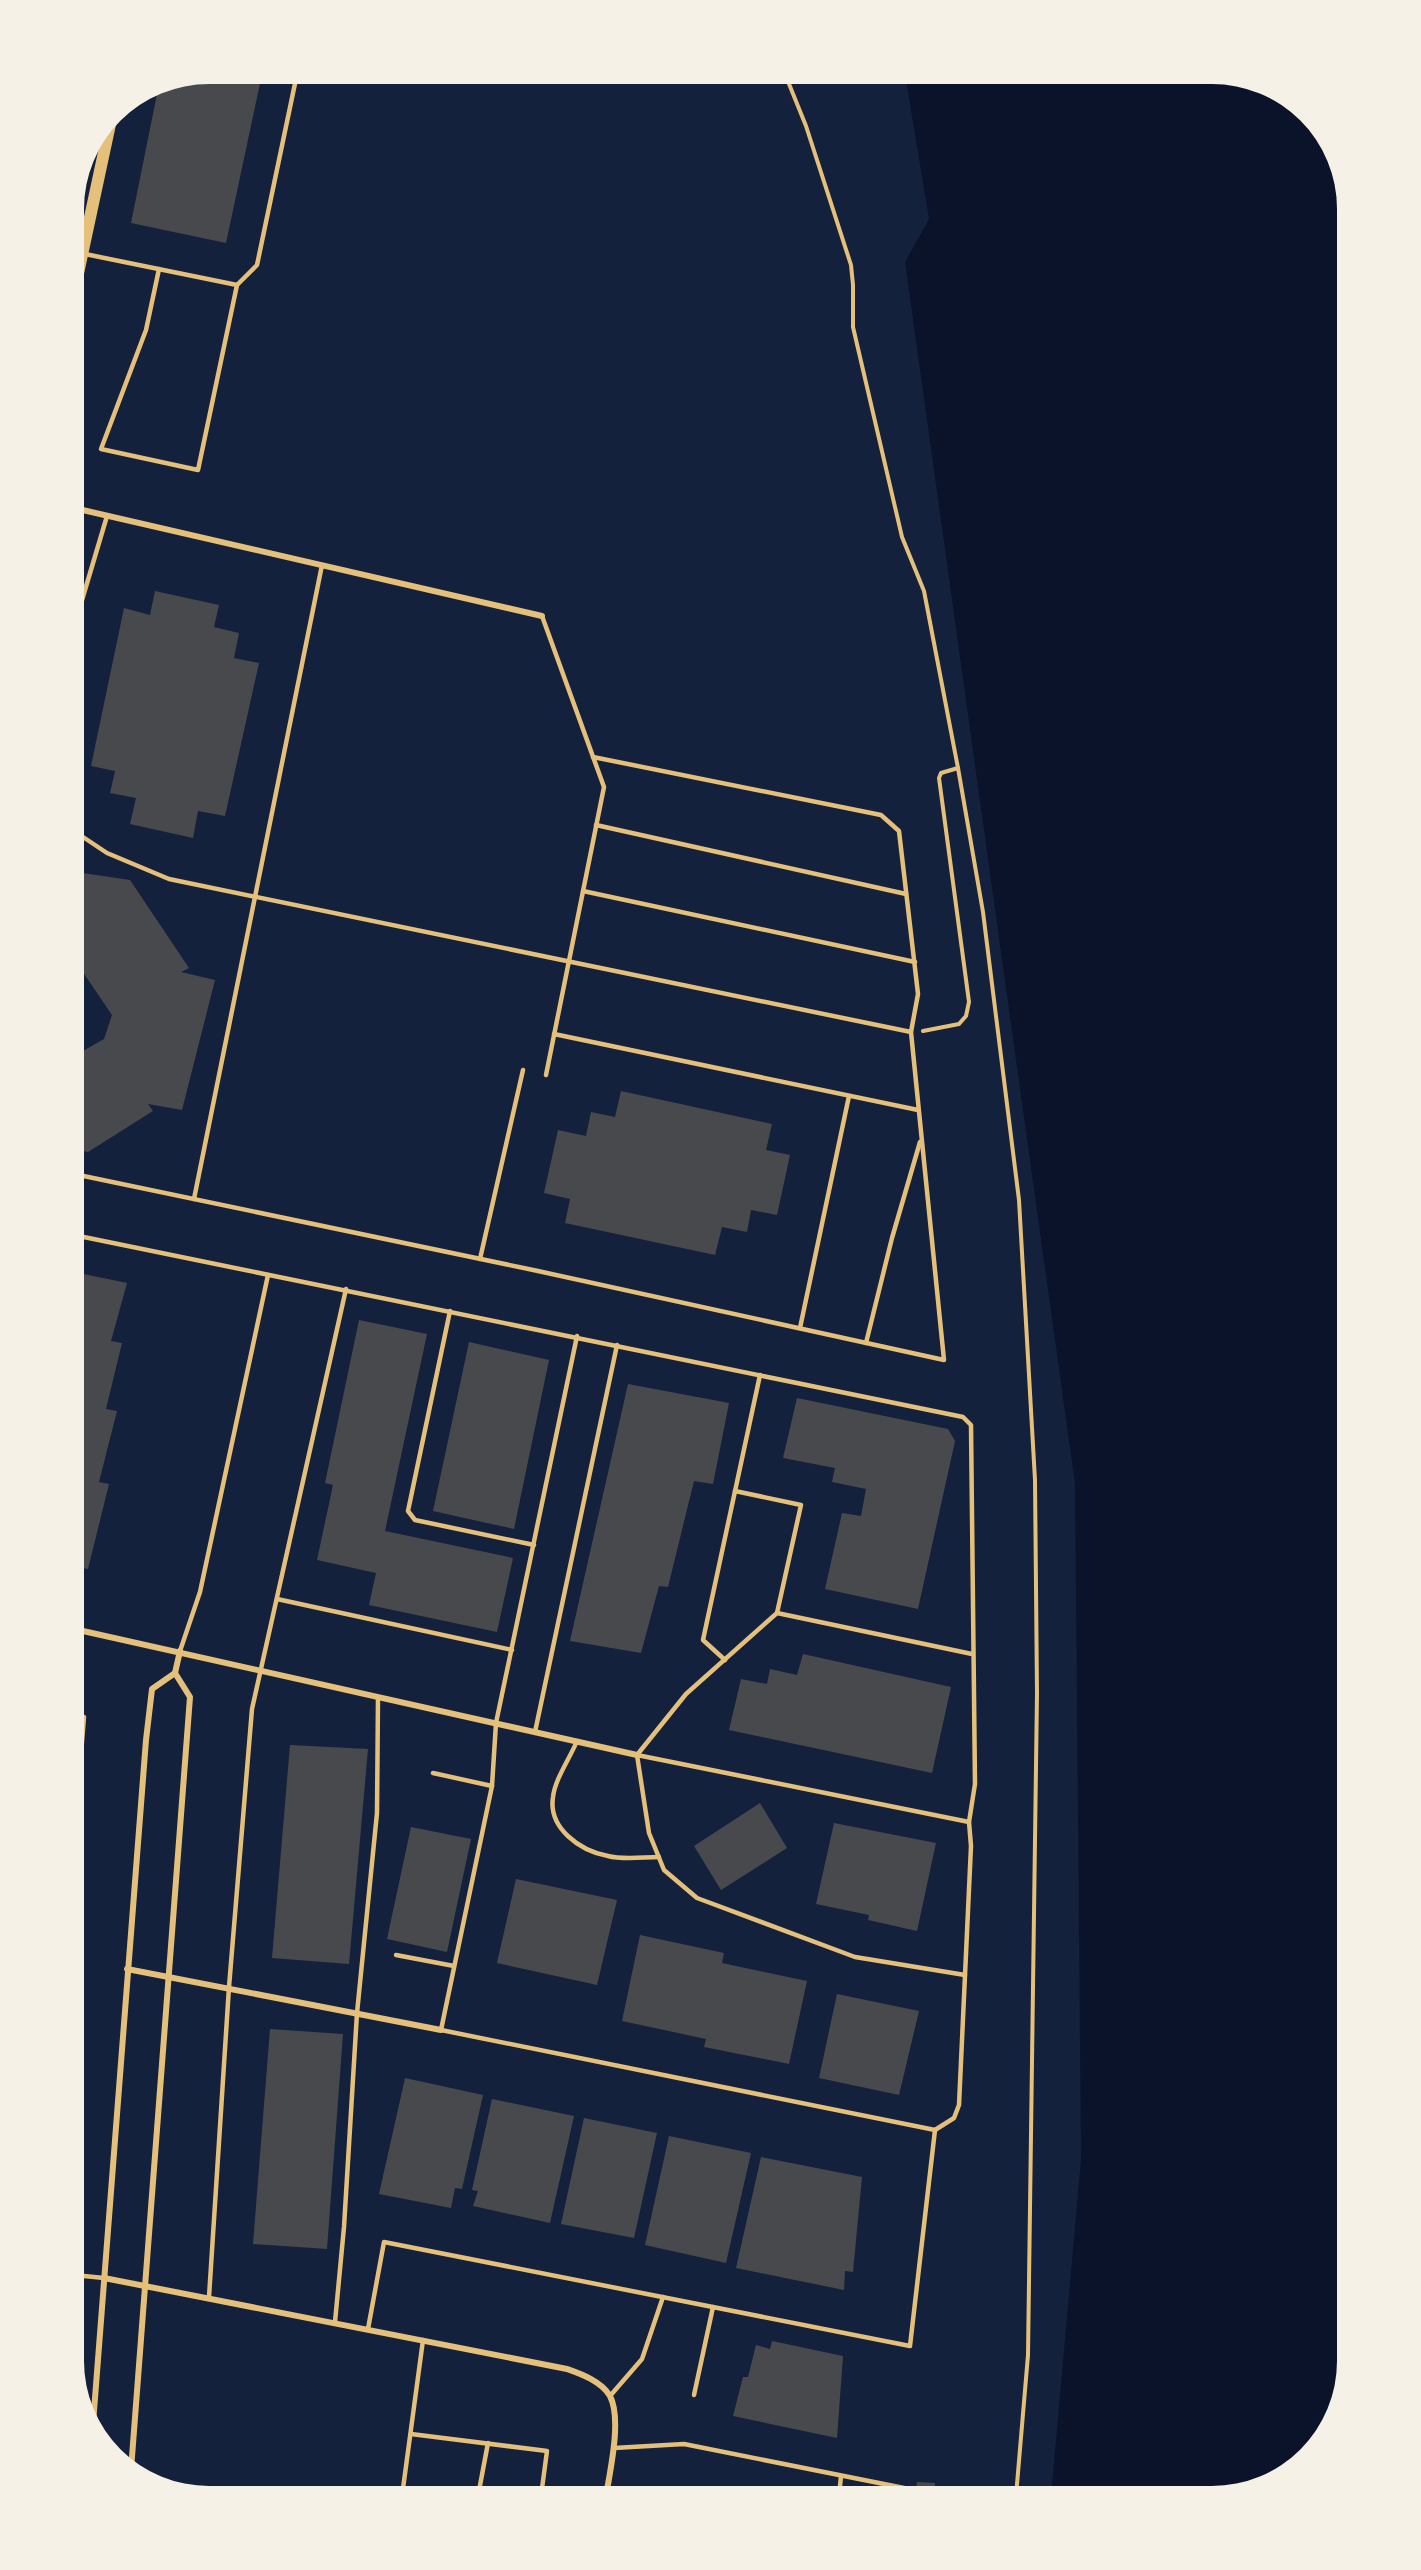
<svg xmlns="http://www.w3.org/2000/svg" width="1421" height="2570" viewBox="0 0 1421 2570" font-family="Quicksand,sans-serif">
  <rect width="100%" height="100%" fill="#14213d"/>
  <!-- water -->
  <path fill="#0b132b" d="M 905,74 L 1221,74 L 1287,97 L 1337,157 L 1347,209 L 1347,2361 L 1324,2436 L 1264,2486 L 1212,2496 L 1051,2496 L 1081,2159 L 1075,1484 L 905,262 L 929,219 Z"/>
  <!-- building -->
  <g fill="#48494c">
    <path d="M 209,74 L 262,74 L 226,243 L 131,223 L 159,84 Z"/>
    <path d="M 155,591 L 219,605 L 214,627 L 239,633 L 234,658 L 259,663 L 225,816 L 198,811 L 193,838 L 130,824 L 136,798 L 110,793 L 115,771 L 91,766 L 124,608 L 150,615 Z"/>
    <path d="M 76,872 L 130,880 L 189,968 L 181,972 L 215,980 L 182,1110 L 148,1104 L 153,1111 L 88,1152 L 74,1149 L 74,1056 L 104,1039 L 112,1015 L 74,959 L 74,883 Z"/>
    <path d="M 621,1091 L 772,1124 L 766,1150 L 790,1155 L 777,1215 L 751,1210 L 747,1232 L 722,1227 L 715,1255 L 565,1223 L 570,1199 L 544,1193 L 558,1130 L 586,1136 L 591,1112 L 615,1117 Z"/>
    <path d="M 74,1272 L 127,1283 L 111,1341 L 122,1343 L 106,1409 L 117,1411 L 99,1482 L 109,1484 L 88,1569 L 74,1566 Z"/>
    <path d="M 359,1320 L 427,1334 L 385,1531 L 513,1558 L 497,1632 L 369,1605 L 376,1573 L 317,1560 L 333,1485 L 325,1483 Z"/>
    <path d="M 469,1342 L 549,1360 L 514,1529 L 433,1511 Z"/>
    <path d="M 628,1384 L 729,1403 L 713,1484 L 694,1481 L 668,1587 L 659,1586 L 641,1653 L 570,1641 Z"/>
    <path d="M 797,1398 L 948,1429 L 955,1441 L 918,1609 L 825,1589 L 842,1513 L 861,1516 L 866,1489 L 832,1482 L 835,1468 L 783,1458 Z"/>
    <path d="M 803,1654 L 951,1687 L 932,1773 L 729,1730 L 741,1679 L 767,1684 L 770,1669 L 797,1675 Z"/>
    <path d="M 290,1745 L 368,1749 L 349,1964 L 272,1958 Z"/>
    <path d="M 760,1803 L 787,1848 L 721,1890 L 694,1846 Z"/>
    <path d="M 834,1823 L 936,1843 L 917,1931 L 868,1920 L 869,1915 L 816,1904 Z"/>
    <path d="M 411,1827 L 471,1839 L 447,1952 L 387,1939 Z"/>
    <path d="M 516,1879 L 617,1900 L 597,1985 L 497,1963 Z"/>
    <path d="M 640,1935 L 724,1953 L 722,1963 L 807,1981 L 789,2064 L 704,2047 L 706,2039 L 622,2021 Z"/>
    <path d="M 837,1994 L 919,2011 L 899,2095 L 819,2078 Z"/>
    <path d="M 270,2029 L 343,2034 L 327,2249 L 253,2244 Z"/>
    <path d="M 405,2078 L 483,2095 L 462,2189 L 455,2188 L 451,2208 L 379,2194 Z"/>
    <path d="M 492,2099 L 574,2116 L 550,2223 L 473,2206 L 478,2191 L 472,2190 Z"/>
    <path d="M 584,2118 L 657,2133 L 634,2238 L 561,2224 Z"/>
    <path d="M 669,2136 L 751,2153 L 726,2263 L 645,2245 Z"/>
    <path d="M 761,2157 L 862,2177 L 853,2272 L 845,2271 L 844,2290 L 736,2268 Z"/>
    <path d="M 772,2341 L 843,2356 L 837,2438 L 733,2416 L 743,2377 L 748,2377 L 756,2345 L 770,2349 Z"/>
    <path d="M 917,2482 L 935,2483 L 934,2496 L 915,2496 Z"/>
  </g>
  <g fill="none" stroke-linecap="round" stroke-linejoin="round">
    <!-- path -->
    <g stroke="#e5c07b" stroke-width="4">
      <path d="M 785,74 L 806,126 L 851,265 L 853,285 L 853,327 L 902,537 L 924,591 L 958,768 L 983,912 L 1019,1200 L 1035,1480 L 1037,1693 L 1028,2355 L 1016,2496"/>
      <path d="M 923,1031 L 959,1024 L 966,1016 L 969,1002 L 939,778 L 941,773 L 958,768"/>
    </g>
    <!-- service -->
    <g stroke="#e5c07b" stroke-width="4.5">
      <path d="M 85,254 L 237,285 L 257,265 L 297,74"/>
      <path d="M 159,269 L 146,330 L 101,449 L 198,470 L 237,285"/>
      <path d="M 542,616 L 604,787 L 546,1075"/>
      <path d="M 74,627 L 107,516"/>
      <path d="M 593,757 L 881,815 L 899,831 L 918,994 L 911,1032"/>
      <path d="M 596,825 L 906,894"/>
      <path d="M 583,891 L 915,962"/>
      <path d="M 554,1034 L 918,1110"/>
      <path d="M 74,1174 L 538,1271 L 944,1360 L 911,1032 L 169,879 L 107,853 L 74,831"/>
      <path d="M 194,1199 L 322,565"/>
      <path d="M 74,1235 L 963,1417 L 971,1425 L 975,1784 L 969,1822"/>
      <path d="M 480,1259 L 523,1070"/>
      <path d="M 450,1311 L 408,1511 L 415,1520 L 534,1545"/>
      <path d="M 800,1328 L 849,1096"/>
      <path d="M 577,1336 L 496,1723 L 492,1786 L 441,2030 L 935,2130 L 954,2118 L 959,2105 L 971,1846 L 969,1822 L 637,1755"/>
      <path d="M 866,1343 L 892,1238 L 920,1142"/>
      <path d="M 735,1491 L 801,1505 L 777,1613"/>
      <path d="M 277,1599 L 512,1650"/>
      <path d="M 180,1651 L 200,1592 L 268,1275"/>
      <path d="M 725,1660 L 703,1640 L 760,1375"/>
      <path d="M 535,1732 L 617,1345"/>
      <path d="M 577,1741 C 570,1758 555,1779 553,1797 C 548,1828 580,1851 608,1856 C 623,1860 643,1857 659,1857"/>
      <path d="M 433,1773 L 492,1786"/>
      <path d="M 74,1841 L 84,1717 L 74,1715"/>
      <path d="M 396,1955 L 454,1966"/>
      <path d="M 965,1975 L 855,1957 L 697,1898 L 664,1870 L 649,1833 L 637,1755 L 686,1694 L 777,1613 L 972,1654"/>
      <path d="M 74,2275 L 104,2278"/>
      <path d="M 209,2297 L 229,1987 L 252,1709 L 346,1289"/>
      <path d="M 335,2322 L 344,2227 L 357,2013 L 377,1813 L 378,1697"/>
      <path d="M 368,2329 L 384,2242 L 910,2346 L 935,2130"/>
      <path d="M 694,2395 L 713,2307"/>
      <path d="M 610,2396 L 642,2359 L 663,2297"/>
      <path d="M 411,2434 L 547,2451 L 541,2496"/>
      <path d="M 614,2448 L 684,2444 L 904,2488 L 903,2496"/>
      <path d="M 402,2496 L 423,2340"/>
      <path d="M 478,2496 L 488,2443"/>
      <path d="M 839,2496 L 841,2476"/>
    </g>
    <!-- minor -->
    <g stroke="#e5c07b" stroke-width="6">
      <path d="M 74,508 L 542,616"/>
      <path d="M 74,1629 L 637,1755"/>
      <path d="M 127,1969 L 441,2030"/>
      <path d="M 104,2278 L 567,2369 C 581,2374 601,2381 610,2396 C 622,2419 610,2471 606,2496"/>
      <path d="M 93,2424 L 146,1740 L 152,1689 L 175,1673 L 180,1651"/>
      <path d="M 131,2470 L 190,1697 L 175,1673"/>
    </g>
    <!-- secondary -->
    <path stroke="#e5c07b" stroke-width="12" d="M 74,292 L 112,115"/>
  </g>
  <!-- crop -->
  <path d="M0 0H1421V2570H0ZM209 84H1212A125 125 0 0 1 1337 209V2361A125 125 0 0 1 1212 2486H209A125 125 0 0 1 84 2361V209A125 125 0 0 1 209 84Z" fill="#f6f1e7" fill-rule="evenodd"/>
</svg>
